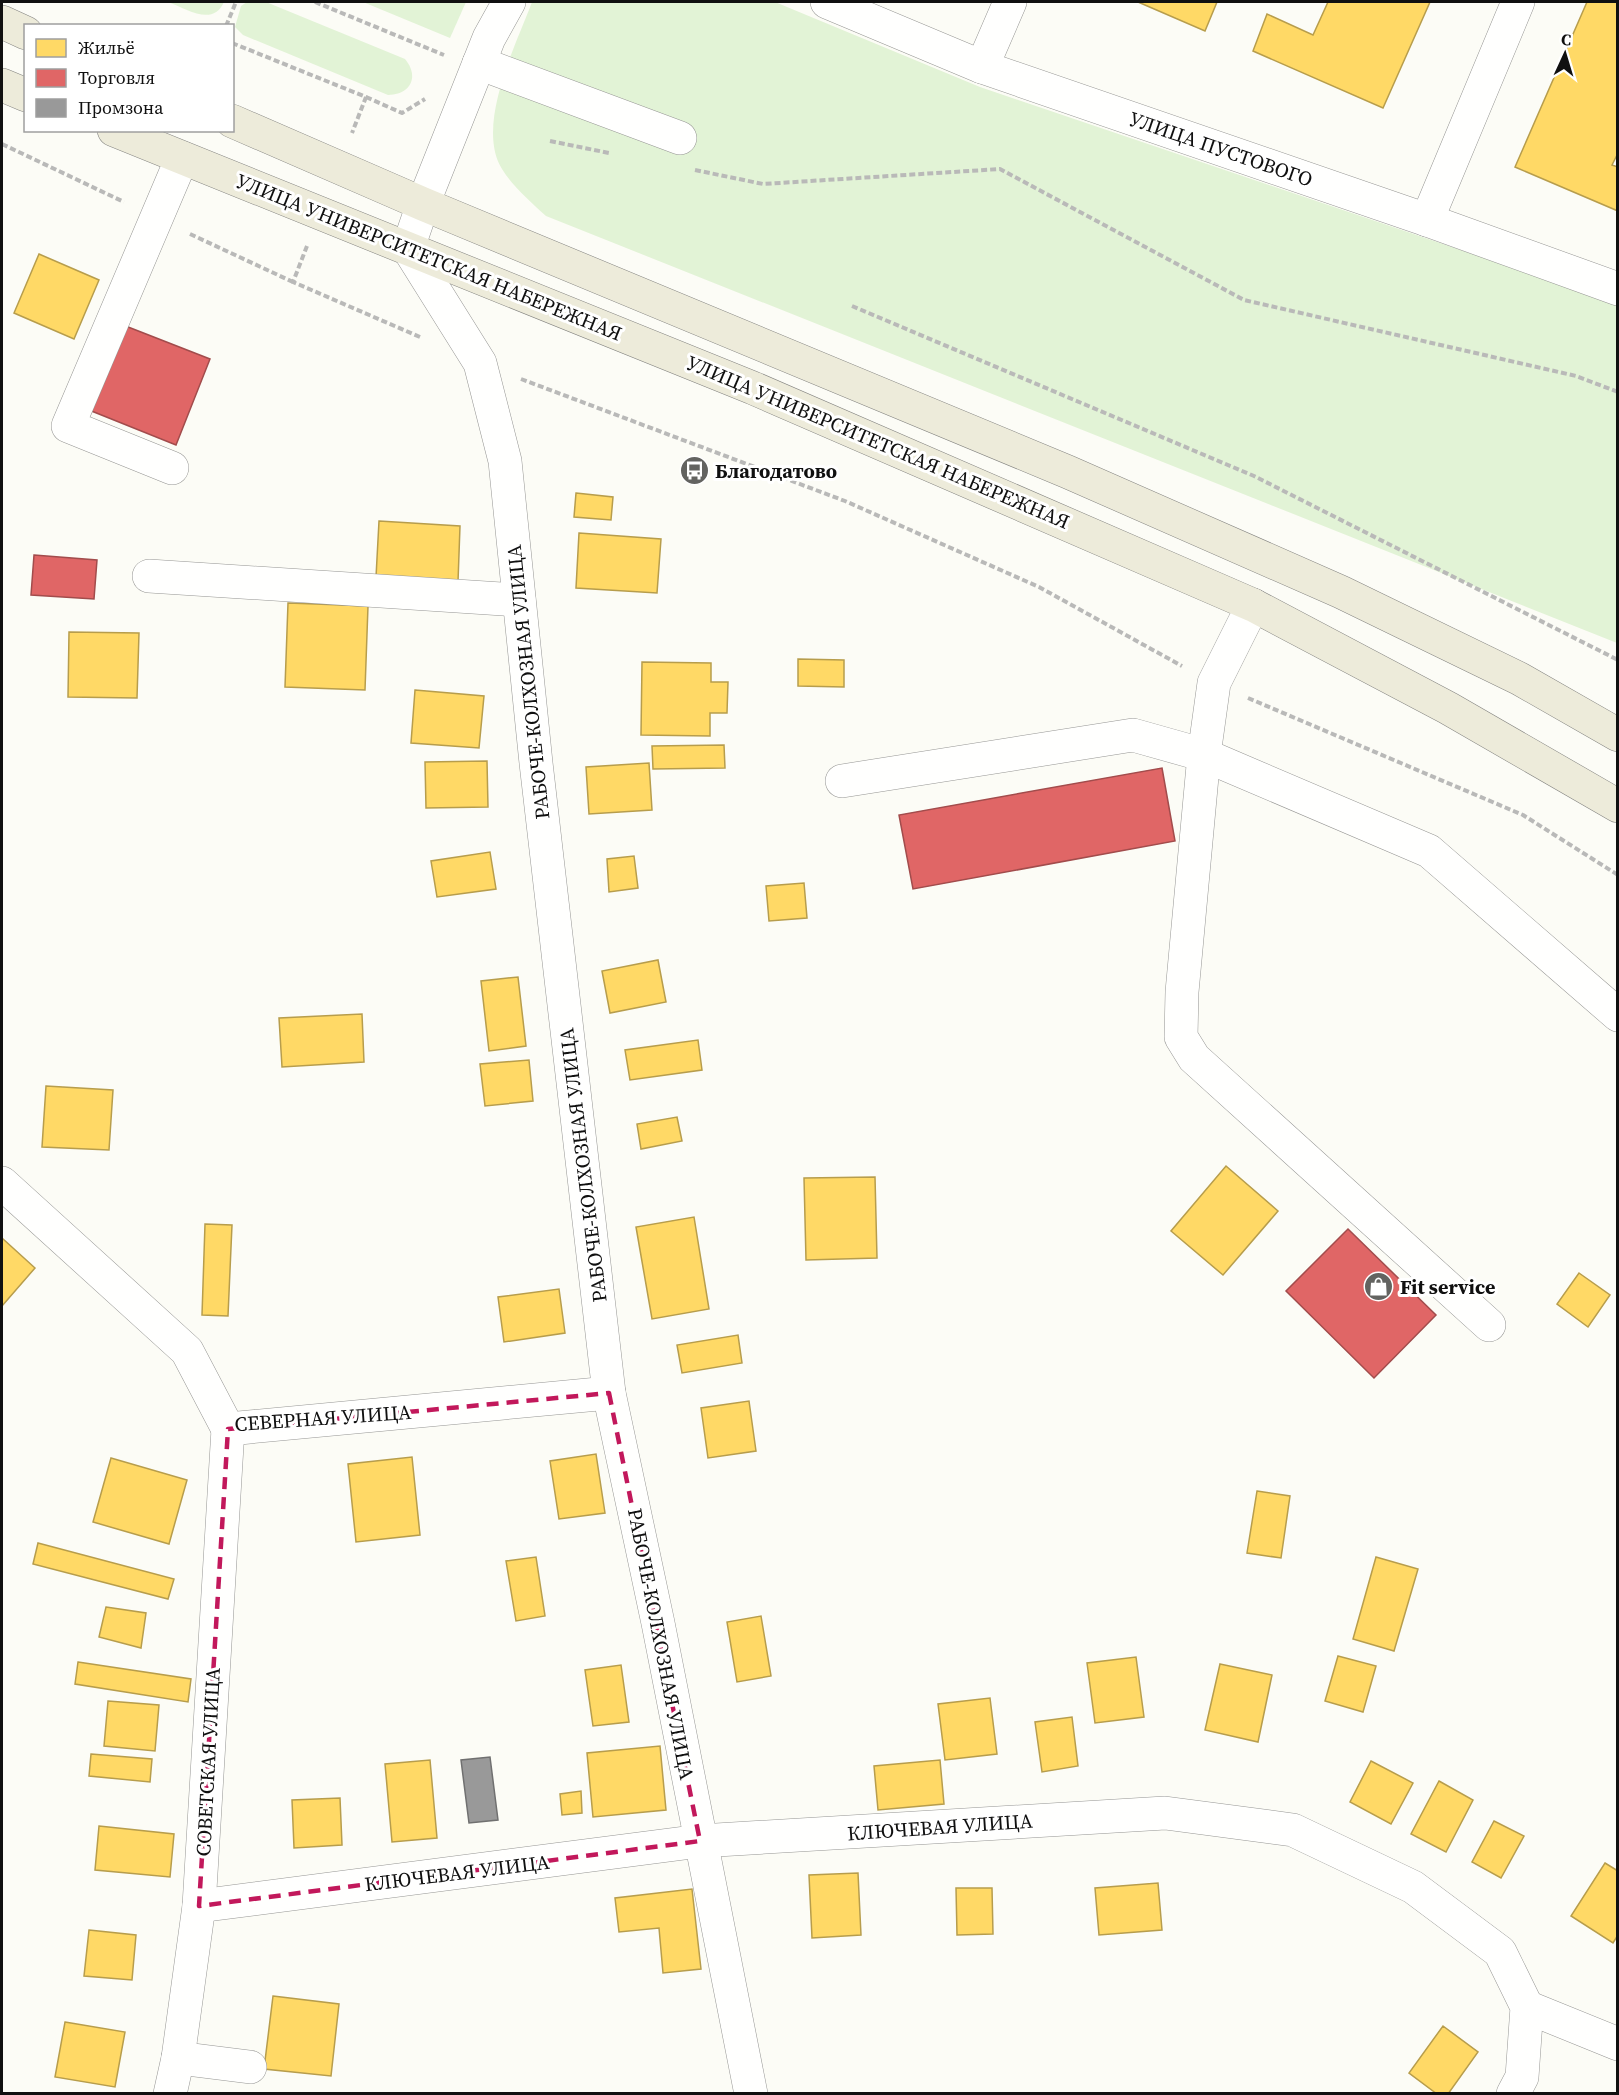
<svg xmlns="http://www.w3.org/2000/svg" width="1619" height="2095" viewBox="0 0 1619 2095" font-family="'Source Serif 4',serif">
  <rect width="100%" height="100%" fill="#fcfcf6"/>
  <!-- green -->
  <g fill="#e2f3d6">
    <path d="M 168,2 L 224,2 C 213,27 187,9 168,2 Z"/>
    <path d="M 247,2 L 266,2 L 405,59 C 420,77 410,95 388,95 L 243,35 L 235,27 L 241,6 Z"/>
    <path d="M 363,2 L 466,2 L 450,38 Z"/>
    <path d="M 532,2 L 775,2 L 980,87 L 1617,303 L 1617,643 L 546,216 C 531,202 513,187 502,169 C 475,126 516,45 532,2 Z"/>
  </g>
  <!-- homes -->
  <g fill="#ffd966" stroke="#b79d4c" stroke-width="1.5">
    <path d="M 1138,2 L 1217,2 L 1205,31 Z"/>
    <path d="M 1328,2 L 1430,2 L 1383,108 L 1253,51 L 1267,14 L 1313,35 Z"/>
    <path d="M 1587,2 L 1618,2 L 1618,153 L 1612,165 L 1618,167 L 1618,211 L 1515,167 Z"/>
    <path d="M 39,254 L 99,280 L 74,339 L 14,313 Z"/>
    <path d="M 576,493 L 613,497 L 611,520 L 574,517 Z"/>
    <path d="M 379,521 L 460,526 L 458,582 L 376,577 Z"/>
    <path d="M 579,533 L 661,539 L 657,593 L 576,588 Z"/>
    <path d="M 288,603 L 368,606 L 365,690 L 285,687 Z"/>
    <path d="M 69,632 L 139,633 L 137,698 L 68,697 Z"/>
    <path d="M 798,659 L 844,660 L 844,687 L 798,686 Z"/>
    <path d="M 642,662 L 711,663 L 711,682 L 728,682 L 727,713 L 710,713 L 710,736 L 641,735 Z"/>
    <path d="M 415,690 L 484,696 L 479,748 L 411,743 Z"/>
    <path d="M 724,745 L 725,768 L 653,769 L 652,746 Z"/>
    <path d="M 487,761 L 488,807 L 426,808 L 425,762 Z"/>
    <path d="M 649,763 L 652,810 L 589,814 L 586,767 Z"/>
    <path d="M 490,852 L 496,889 L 437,897 L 431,861 Z"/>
    <path d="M 634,856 L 638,888 L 609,892 L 607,859 Z"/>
    <path d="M 804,883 L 807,918 L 769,921 L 766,886 Z"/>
    <path d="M 658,960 L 666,1002 L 610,1013 L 602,971 Z"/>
    <path d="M 518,977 L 526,1046 L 489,1051 L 481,981 Z"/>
    <path d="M 362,1014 L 364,1062 L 282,1067 L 279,1018 Z"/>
    <path d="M 698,1040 L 702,1070 L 630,1080 L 625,1050 Z"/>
    <path d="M 529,1060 L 533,1101 L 485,1106 L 480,1064 Z"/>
    <path d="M 46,1086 L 113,1090 L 109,1150 L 42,1147 Z"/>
    <path d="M 677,1117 L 682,1141 L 641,1149 L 637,1124 Z"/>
    <path d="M 1226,1166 L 1278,1211 L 1223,1275 L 1171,1231 Z"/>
    <path d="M 875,1177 L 877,1258 L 806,1260 L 804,1178 Z"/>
    <path d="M 694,1217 L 709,1309 L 652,1319 L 636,1227 Z"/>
    <path d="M 205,1224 L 232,1225 L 228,1316 L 202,1315 Z"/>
    <path d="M 2,1238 L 35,1268 L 2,1306 Z"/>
    <path d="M 1579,1273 L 1610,1295 L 1588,1327 L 1557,1304 Z"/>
    <path d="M 559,1289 L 565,1333 L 504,1342 L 498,1297 Z"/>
    <path d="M 738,1335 L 742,1363 L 682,1373 L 677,1345 Z"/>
    <path d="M 749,1401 L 756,1451 L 708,1458 L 701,1408 Z"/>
    <path d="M 596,1454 L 605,1513 L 559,1519 L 550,1461 Z"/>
    <path d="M 412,1457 L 420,1535 L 356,1542 L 348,1464 Z"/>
    <path d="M 111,1458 L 187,1480 L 169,1544 L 93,1522 Z"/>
    <path d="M 1257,1491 L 1290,1496 L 1281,1558 L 1247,1553 Z"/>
    <path d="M 38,1543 L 174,1579 L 168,1599 L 33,1564 Z"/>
    <path d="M 536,1557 L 545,1616 L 516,1621 L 506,1561 Z"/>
    <path d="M 1376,1557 L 1418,1569 L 1394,1651 L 1353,1639 Z"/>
    <path d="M 106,1607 L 146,1613 L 141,1648 L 99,1637 Z"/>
    <path d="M 761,1616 L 771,1676 L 737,1682 L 727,1622 Z"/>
    <path d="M 1338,1656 L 1376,1666 L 1363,1712 L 1325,1701 Z"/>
    <path d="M 1136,1657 L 1144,1717 L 1095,1723 L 1087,1663 Z"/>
    <path d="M 78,1662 L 191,1679 L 188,1702 L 75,1684 Z"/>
    <path d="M 1220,1664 L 1272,1675 L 1258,1742 L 1205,1730 Z"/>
    <path d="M 621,1665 L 629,1722 L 593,1726 L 585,1670 Z"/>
    <path d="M 990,1698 L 997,1754 L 945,1760 L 938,1704 Z"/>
    <path d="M 108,1701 L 159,1705 L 155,1751 L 104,1746 Z"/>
    <path d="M 1072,1717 L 1078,1766 L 1042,1772 L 1035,1722 Z"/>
    <path d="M 660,1746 L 666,1810 L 593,1817 L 587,1753 Z"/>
    <path d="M 91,1754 L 152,1759 L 150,1782 L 89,1776 Z"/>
    <path d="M 430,1760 L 437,1838 L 392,1842 L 385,1764 Z"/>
    <path d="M 940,1760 L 944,1804 L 878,1810 L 874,1766 Z"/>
    <path d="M 1371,1761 L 1413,1783 L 1391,1824 L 1350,1802 Z"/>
    <path d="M 1439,1781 L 1473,1800 L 1446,1852 L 1411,1834 Z"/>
    <path d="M 581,1791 L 582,1813 L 562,1815 L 560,1794 Z"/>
    <path d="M 340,1798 L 342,1845 L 294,1848 L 292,1800 Z"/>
    <path d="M 1494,1821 L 1524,1836 L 1501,1878 L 1472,1862 Z"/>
    <path d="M 99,1826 L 174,1834 L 170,1877 L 95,1870 Z"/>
    <path d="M 1605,1863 L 1618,1871 L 1618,1935 L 1613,1943 L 1571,1916 Z"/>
    <path d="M 858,1873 L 861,1935 L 812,1938 L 809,1875 Z"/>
    <path d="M 1158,1883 L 1162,1930 L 1099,1935 L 1095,1888 Z"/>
    <path d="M 956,1888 L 992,1888 L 993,1934 L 957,1935 Z"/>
    <path d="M 692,1889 L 701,1969 L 663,1973 L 659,1928 L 619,1932 L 615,1898 Z"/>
    <path d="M 89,1930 L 136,1935 L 132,1980 L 84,1976 Z"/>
    <path d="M 273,1996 L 339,2004 L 331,2076 L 264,2069 Z"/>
    <path d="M 65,2022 L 125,2032 L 115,2087 L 55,2077 Z"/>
    <path d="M 1443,2026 L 1478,2052 L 1448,2094 L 1437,2094 L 1409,2073 Z"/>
  </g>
  <!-- shops -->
  <g fill="#e06666" stroke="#a24c4c" stroke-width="1.5">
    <path d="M 123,325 L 210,359 L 176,445 L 89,410 Z"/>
    <path d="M 34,555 L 97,560 L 94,599 L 31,595 Z"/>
    <path d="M 1162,768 L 1175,841 L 913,889 L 899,815 Z"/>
    <path d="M 1348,1229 L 1436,1315 L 1374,1378 L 1286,1291 Z"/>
  </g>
  <!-- industry -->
  <path fill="#999" stroke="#707070" stroke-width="1.5" d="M 490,1757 L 498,1820 L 469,1823 L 461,1760 Z"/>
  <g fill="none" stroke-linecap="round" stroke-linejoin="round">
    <defs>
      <g id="minor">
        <path d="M 509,2 L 489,38 L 423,204 L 408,248 L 480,363 L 505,461 L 536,763 L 609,1393 L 658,1623 L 751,2094"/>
        <path d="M 827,2 L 982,67 L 1427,220 L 1618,289"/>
        <path d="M 479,63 L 680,138"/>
        <path d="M 982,67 L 1010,2"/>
        <path d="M 1427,220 L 1518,2"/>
        <path d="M 172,468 L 68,426 L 182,158"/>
        <path d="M 149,576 L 519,600"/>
        <path d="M 1253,605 L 1214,683 L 1204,755 L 1429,851 L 1618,1015"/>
        <path d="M 842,781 L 1133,735 L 1204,755 L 1182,992 L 1181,1037 L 1194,1058 L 1489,1325"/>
        <path d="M 2,1183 L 187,1351 L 228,1429 L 609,1393"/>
        <path d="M 199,1906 L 700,1841 L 1165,1813 L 1293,1830 L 1413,1887 L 1500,1952 L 1527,2007 L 1522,2077 L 1513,2094"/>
        <path d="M 1527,2007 L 1618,2044"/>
        <path d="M 178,2058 L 250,2067"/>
        <path d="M 170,2094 L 178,2058 L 199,1906 L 228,1429"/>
      </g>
      <g id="major">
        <path d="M 2,22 L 26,33"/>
        <path d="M 2,85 L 26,95"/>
        <path d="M 232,121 L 423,204 L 1068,472 L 1341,592 L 1520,679 L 1618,735"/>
        <path d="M 114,130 L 753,388 L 1253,605 L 1448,708 L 1618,806"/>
      </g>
    </defs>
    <!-- minor casing -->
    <use href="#minor" stroke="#969694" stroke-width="34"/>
    <!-- major casing -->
    <use href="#major" stroke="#848481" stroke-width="34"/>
    <!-- path -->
    <g stroke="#b9b9b8" stroke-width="4" stroke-dasharray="6 3" stroke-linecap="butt">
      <path d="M 315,2 L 444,55"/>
      <path d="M 226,26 L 236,2"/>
      <path d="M 232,43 L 366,97 L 352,133"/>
      <path d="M 366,97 L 402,113 L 425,99"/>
      <path d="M 550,141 L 609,153"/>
      <path d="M 2,144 L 124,202"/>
      <path d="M 695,170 L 763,184 L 1000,169 L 1244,300 L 1576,376 L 1618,392"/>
      <path d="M 190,234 L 293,282"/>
      <path d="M 307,246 L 293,282 L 420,337"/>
      <path d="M 852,306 L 1254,476 L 1618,660"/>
      <path d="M 521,379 L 845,501 L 1039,587 L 1182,666"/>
      <path d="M 1248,698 L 1523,815 L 1618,875"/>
    </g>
    <!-- minor -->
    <use href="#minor" stroke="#fffffe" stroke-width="33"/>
    <!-- major -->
    <use href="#major" stroke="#edebda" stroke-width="33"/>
  </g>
  <!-- marked area -->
  <path fill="none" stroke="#c2185b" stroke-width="4.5" stroke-dasharray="12 8" stroke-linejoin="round" d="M 609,1393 L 700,1841 L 199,1906 L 228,1429 Z"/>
  <!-- icons -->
  <defs>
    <symbol id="bus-disc" viewBox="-11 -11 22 22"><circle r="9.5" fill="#636360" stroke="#fff"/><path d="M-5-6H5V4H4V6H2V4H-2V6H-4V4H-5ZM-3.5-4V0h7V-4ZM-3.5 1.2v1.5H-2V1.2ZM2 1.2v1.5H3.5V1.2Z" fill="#fff"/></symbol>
    <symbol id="shop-disc" viewBox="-11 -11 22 22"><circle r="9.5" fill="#636360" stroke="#fff"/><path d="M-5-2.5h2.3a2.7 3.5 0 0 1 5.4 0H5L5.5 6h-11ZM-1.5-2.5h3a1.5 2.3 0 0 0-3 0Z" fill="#fff"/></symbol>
  </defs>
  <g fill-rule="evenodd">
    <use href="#bus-disc" x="678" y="454" width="33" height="33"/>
    <use href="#shop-disc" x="1362" y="1270" width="33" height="33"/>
  </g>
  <g text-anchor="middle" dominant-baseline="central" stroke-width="6" stroke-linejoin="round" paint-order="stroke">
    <!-- street labels -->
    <g font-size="20" fill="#101010" stroke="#fff">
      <text transform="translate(1221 149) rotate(19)">УЛИЦА ПУСТОВОГО</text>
      <text transform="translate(429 257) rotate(22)">УЛИЦА УНИВЕРСИТЕТСКАЯ НАБЕРЕЖНАЯ</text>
      <text transform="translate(878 442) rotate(23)">УЛИЦА УНИВЕРСИТЕТСКАЯ НАБЕРЕЖНАЯ</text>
      <text transform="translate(528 682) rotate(-96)">РАБОЧЕ-КОЛХОЗНАЯ УЛИЦА</text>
      <text transform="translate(583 1165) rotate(-97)">РАБОЧЕ-КОЛХОЗНАЯ УЛИЦА</text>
      <text transform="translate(323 1418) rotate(-4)">СЕВЕРНАЯ УЛИЦА</text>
      <text transform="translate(661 1644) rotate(79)">РАБОЧЕ-КОЛХОЗНАЯ УЛИЦА</text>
      <text transform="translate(208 1762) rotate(-87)">СОВЕТСКАЯ УЛИЦА</text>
      <text transform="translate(940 1827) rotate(-4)">КЛЮЧЕВАЯ УЛИЦА</text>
      <text transform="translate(457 1873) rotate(-7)">КЛЮЧЕВАЯ УЛИЦА</text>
    </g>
    <!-- poi labels -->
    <g font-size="20" font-weight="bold" fill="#101010" stroke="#fff" text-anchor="start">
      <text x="715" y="471">Благодатово</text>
      <text x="1400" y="1287">Fit service</text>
    </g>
  </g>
  <!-- border -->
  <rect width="1619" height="2095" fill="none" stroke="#101010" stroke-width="6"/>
  <!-- legend -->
  <rect x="24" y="24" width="210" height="108" fill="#ffffff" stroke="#9f9f9f" stroke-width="1.5"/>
  <rect x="36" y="39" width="30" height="18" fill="#ffd966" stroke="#9f9f9f" stroke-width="1.5"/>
  <text x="78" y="54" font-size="18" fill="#101010">Жильё</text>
  <rect x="36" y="69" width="30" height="18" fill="#e06666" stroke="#9f9f9f" stroke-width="1.5"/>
  <text x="78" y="84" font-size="18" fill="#101010">Торговля</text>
  <rect x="36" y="99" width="30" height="18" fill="#999999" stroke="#9f9f9f" stroke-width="1.5"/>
  <text x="78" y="114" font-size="18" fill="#101010">Промзона</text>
  <!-- north arrow -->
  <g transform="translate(1565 54) rotate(4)" stroke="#ffffff" stroke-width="4.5" paint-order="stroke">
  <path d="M0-4.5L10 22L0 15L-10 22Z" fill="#101010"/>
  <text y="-9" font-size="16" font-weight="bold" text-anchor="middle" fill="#101010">С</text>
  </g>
</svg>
